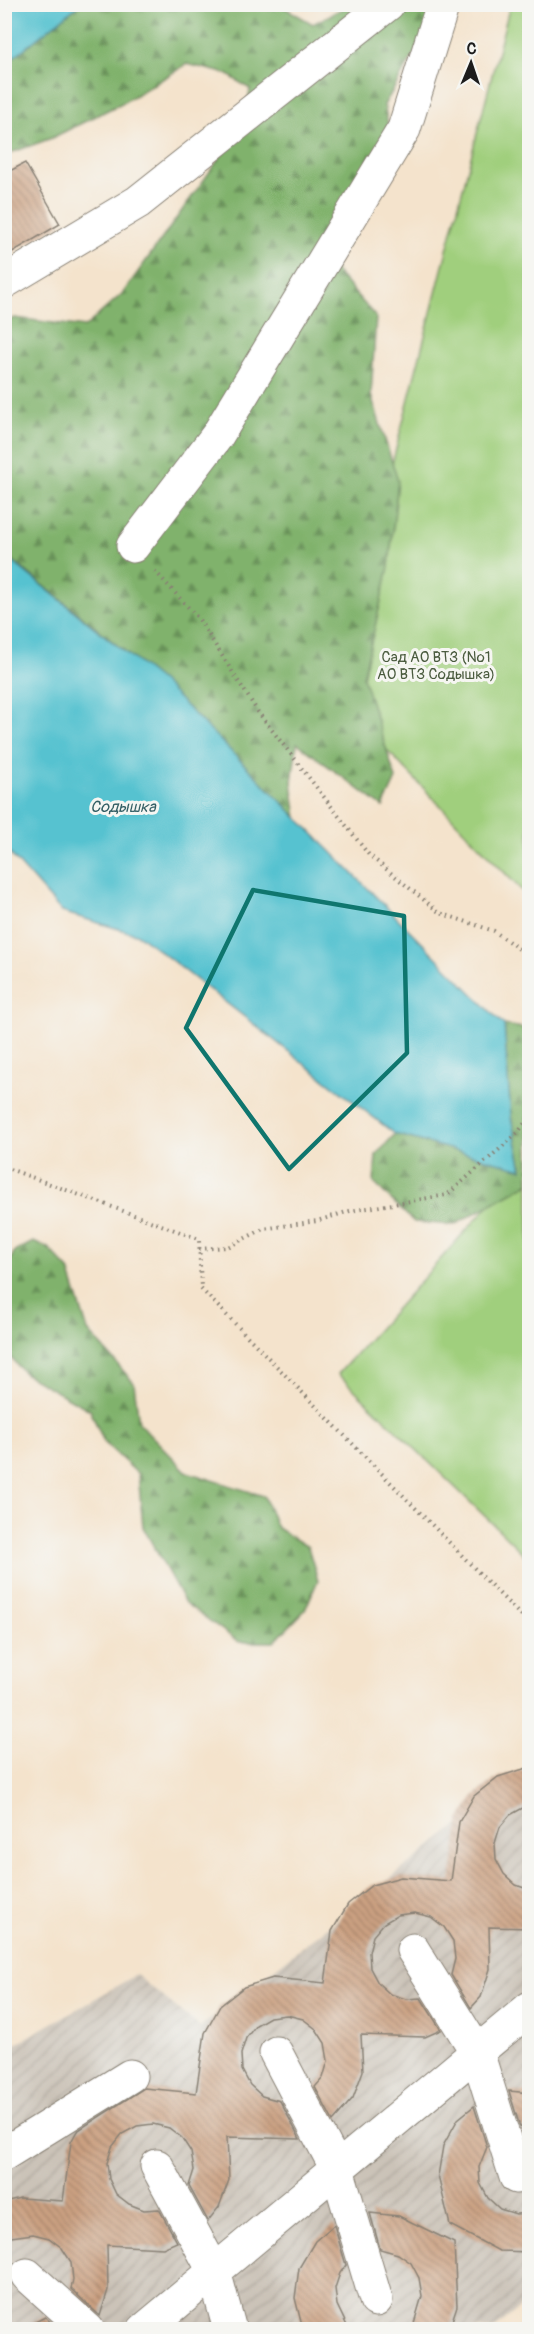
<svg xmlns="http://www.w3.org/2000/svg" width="534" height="2334" viewBox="0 0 534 2334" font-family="Pangolin,sans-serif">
  <defs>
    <pattern id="industrial-furrows" width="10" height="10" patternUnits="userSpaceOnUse" patternTransform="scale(1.5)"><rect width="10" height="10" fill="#cbc3b8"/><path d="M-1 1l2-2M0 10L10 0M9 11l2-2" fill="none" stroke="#aea79e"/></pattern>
    <pattern id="forest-firs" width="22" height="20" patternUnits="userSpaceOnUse" patternTransform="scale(1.5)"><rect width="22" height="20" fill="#80b26c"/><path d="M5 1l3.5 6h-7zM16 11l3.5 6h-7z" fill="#689058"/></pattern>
    <pattern id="building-back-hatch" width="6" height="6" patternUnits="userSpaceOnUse" patternTransform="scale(1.5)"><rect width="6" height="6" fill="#cba081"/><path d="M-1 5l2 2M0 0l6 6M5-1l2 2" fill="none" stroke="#a48269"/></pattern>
  </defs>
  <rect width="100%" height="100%" fill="#f6f6f2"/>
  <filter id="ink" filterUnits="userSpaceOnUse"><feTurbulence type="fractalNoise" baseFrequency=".0167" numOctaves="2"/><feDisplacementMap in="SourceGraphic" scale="12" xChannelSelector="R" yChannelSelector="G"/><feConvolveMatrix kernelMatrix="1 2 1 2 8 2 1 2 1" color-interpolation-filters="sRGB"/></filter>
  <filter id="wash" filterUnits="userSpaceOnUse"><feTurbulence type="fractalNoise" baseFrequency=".008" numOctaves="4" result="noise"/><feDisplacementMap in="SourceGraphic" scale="24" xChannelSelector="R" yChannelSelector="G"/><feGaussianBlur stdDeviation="1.35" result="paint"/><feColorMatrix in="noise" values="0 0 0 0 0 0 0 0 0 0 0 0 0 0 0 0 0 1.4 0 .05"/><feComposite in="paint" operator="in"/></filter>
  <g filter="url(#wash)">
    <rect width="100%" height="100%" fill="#f4e3cc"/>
    <!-- industrial -->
    <path fill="url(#industrial-furrows)" d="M 529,1770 L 529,2300 L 494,2329 L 5,2329 L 4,2051 L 136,1975 L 200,2027 Z"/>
    <!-- green -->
    <g fill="#a0cf7d" stroke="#5e764c" stroke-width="1.5">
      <path d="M 510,5 L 529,5 L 529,898 L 333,694 Z"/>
      <path d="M 529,1160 L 529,1559 L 338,1374 Z"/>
    </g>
    <!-- forest -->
    <g fill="url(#forest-firs)" stroke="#4e6744" stroke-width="1.5">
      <path d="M 439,4 L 421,43 L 384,105 L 393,148 L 331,266 L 376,317 L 371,395 L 398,481 L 389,567 L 363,677 L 396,779 L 383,807 L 297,743 L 292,782 L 297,818 L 161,681 L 5,554 L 4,322 L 15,318 L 85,327 L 123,293 L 246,121 L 250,89 L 227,74 L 187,64 L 124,102 L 52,138 L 5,155 L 5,64 L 79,5 L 280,5 L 313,24 L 349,5 Z"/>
      <path d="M 504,1025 L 529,1029 L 529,1183 L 454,1225 L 414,1222 L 374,1183 L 376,1155 L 395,1134 L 522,1169 L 511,1117 Z"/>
      <path d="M 33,1242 L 48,1248 L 69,1270 L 88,1331 L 134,1383 L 139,1423 L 187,1472 L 264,1496 L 277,1528 L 308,1547 L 318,1580 L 305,1610 L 274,1642 L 239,1642 L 185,1603 L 143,1527 L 138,1474 L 104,1442 L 90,1410 L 25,1374 L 5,1351 L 5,1274 L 14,1252 Z"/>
    </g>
    <!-- water -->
    <g fill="#56c2d0" stroke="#396f76" stroke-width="1.5">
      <path d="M 5,4 L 79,4 L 79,5 L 5,64 Z"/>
      <path d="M 4,555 L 161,681 L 504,1025 L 511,1117 L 522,1169 L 395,1134 L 139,935 L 62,912 L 5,848 Z"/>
    </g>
    <g id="blocks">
      <!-- building -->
      <g fill="url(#building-back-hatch)">
        <path d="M 25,163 L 60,224 L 4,257 L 4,174 Z"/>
        <path d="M 530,1767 L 530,1804 L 510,1815 L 500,1827 L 495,1843 L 496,1859 L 504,1874 L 516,1885 L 530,1890 L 530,1928 L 489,1927 L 490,1969 L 481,1997 L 471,2008 L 451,1975 L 455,1959 L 453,1941 L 444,1927 L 431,1917 L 415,1913 L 398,1915 L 384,1923 L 373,1936 L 369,1952 L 370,1968 L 378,1983 L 390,1994 L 406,1999 L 421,1998 L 441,2030 L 425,2037 L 361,2035 L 363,2071 L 353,2098 L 333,2121 L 315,2087 L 323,2078 L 328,2061 L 325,2043 L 316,2029 L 303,2019 L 287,2015 L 270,2017 L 256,2025 L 246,2038 L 241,2054 L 242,2070 L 250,2085 L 262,2096 L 280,2101 L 300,2139 L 227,2137 L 229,2180 L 219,2207 L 208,2221 L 189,2186 L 194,2170 L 191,2152 L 182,2138 L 169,2128 L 153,2124 L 137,2126 L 122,2134 L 112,2147 L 107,2163 L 109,2179 L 116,2194 L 129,2204 L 144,2210 L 159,2209 L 177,2242 L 163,2248 L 107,2245 L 108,2290 L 100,2316 L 71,2289 L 73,2280 L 71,2262 L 62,2248 L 49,2238 L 33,2234 L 4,2238 L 4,2202 L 20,2198 L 63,2201 L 71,2142 L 77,2131 L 144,2088 L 196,2093 L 205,2033 L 220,2006 L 244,1987 L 273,1978 L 325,1983 L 332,1931 L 348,1904 L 372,1885 L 401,1877 L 451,1881 L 459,1822 L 474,1796 L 498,1777 Z"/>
        <path d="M 509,2091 L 530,2093 L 530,2129 L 520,2127 Z"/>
        <path d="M 474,2106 L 487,2147 L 479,2167 L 480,2183 L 488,2198 L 500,2209 L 516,2214 L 530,2213 L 530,2252 L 499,2251 L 450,2225 L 438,2176 L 443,2146 L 458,2119 Z"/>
        <path d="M 370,2213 L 399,2216 L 454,2243 L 457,2306 L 449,2330 L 412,2330 L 422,2296 L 419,2278 L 411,2263 L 398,2254 L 380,2249 Z"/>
        <path d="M 334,2225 L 346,2265 L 340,2273 L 335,2288 L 337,2305 L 349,2330 L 303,2330 L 295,2298 L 299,2268 L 315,2241 Z"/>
        <path d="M 45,2317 L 59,2330 L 20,2330 Z"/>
      </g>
    </g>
  </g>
  <g filter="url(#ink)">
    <use href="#blocks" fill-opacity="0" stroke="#888074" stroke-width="1.5"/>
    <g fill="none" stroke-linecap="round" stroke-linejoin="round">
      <defs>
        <g id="minor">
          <path d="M 4,282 L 138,202 L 388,4"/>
          <path d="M 133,546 L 217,436 L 404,129 L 443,4"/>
          <path d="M 413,1950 L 477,2052 L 516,2177"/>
          <path d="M 276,2053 L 337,2169 L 376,2300"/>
          <path d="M 4,2154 L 130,2076"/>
          <path d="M 157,2166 L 214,2271 L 230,2330"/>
          <path d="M 27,2275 L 88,2330"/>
          <path d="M 144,2330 L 530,2008"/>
        </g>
      </defs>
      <!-- minor casing -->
      <use href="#minor" stroke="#888074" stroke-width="35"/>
      <!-- path -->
      <g stroke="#888074" stroke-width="4" stroke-dasharray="1.5 4.5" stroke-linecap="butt">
        <path d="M 155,571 L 198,618 L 258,712 L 369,855 L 440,913 L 494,931 L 530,957"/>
        <path d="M 4,1167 L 199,1239 L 201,1289 L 530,1625"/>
        <path d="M 199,1249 L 228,1247 L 263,1229 L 317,1221 L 350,1211 L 447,1195 L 518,1133 L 530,1115"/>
      </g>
      <!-- minor -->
      <use href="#minor" stroke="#fff" stroke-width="33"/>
    </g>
  </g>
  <!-- marked area -->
  <path fill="none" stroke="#0f766e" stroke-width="4.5" stroke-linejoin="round" d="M 253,890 L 404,916 L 407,1053 L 289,1169 L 186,1028 Z"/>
  <g text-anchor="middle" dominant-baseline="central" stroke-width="6" stroke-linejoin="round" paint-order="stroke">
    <!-- park labels -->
    <g font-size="15" fill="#4a5b3e" stroke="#f6f6f2">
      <text x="436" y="657">Сад АО ВТЗ (№1<tspan x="436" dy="17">АО ВТЗ Содышка)</tspan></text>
    </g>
    <!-- water labels -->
    <g font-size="16" font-style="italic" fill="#335e64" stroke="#f6f6f2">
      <text x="123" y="807">Содышка</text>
    </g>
  </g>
  <!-- margin -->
  <rect width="534" height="2334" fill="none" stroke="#f6f6f2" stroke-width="24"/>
  <!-- north arrow -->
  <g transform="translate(471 63) rotate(2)" stroke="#f6f6f2" stroke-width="4.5" paint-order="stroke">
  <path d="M0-4.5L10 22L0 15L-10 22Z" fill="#1c1c1c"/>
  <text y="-9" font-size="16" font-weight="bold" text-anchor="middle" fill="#1c1c1c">С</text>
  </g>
</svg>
